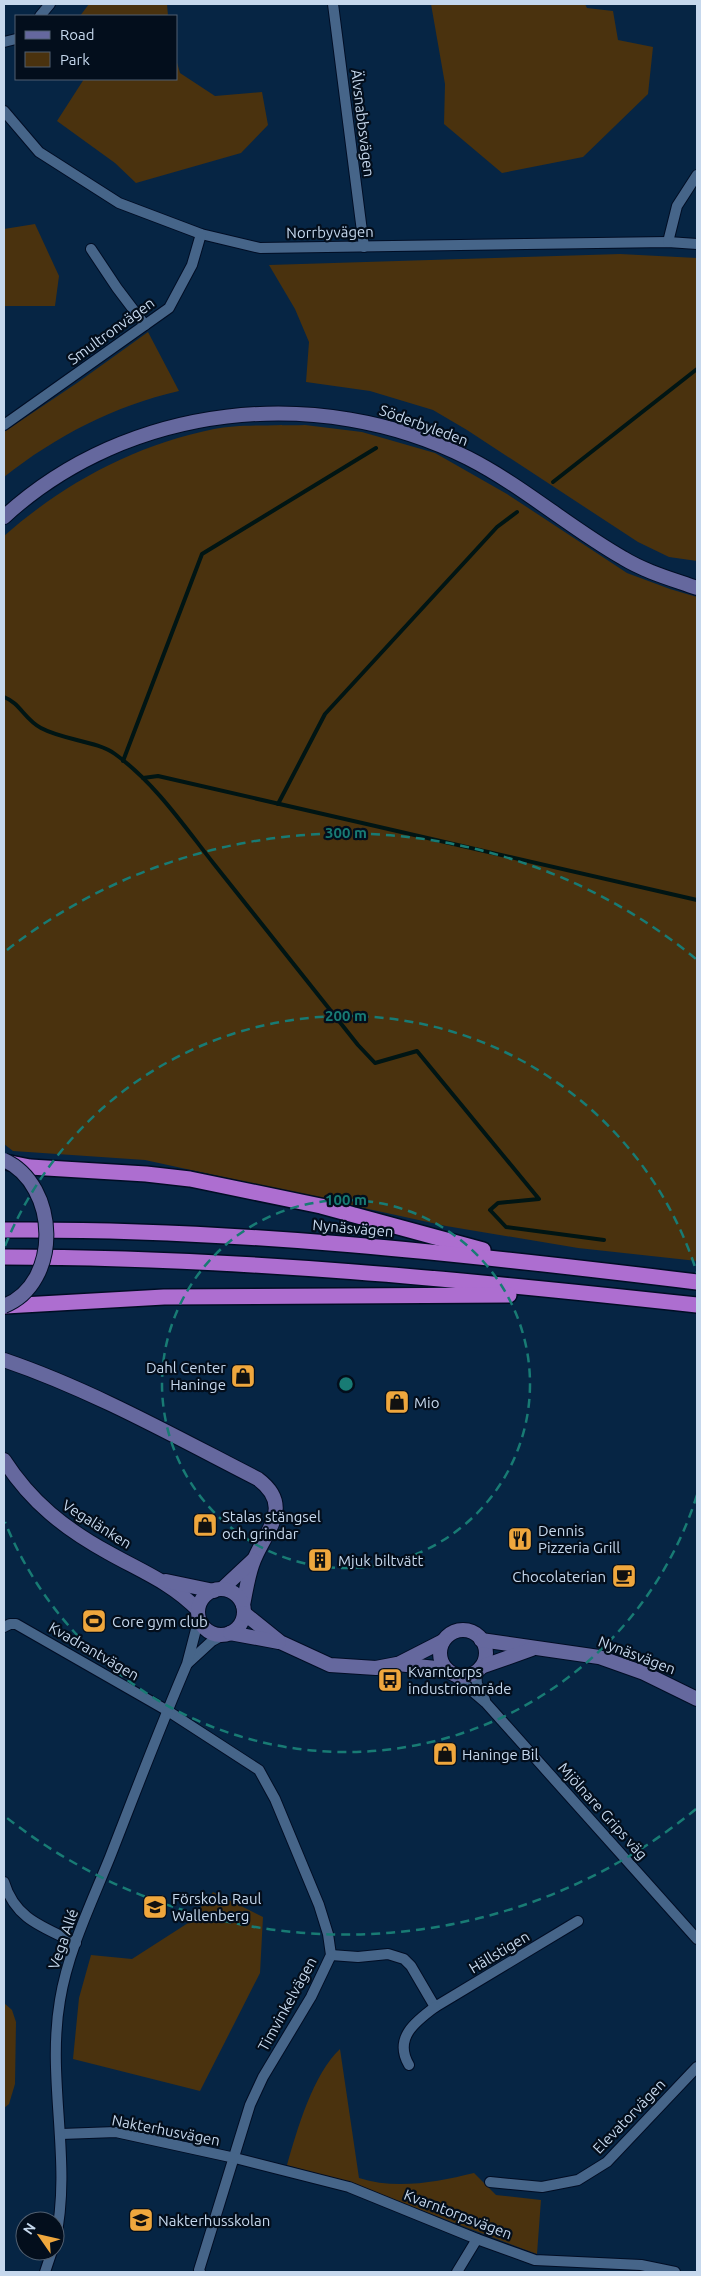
<svg xmlns="http://www.w3.org/2000/svg" width="701" height="2276" viewBox="0 0 701 2276" font-family="Ubuntu,sans-serif">
  <rect width="100%" height="100%" fill="#062544"/>
  <!-- green -->
  <g fill="#4a320e">
    <path d="M 89,4 L 167,4 L 168,16 L 80,16 Z"/>
    <path d="M 431,4 L 585,4 L 587,8 L 613,11 L 618,40 L 653,47 L 648,94 L 583,157 L 502,173 L 444,124 L 445,84 Z"/>
    <path d="M 176,59 L 180,73 L 215,96 L 262,92 L 268,125 L 241,153 L 136,183 L 115,163 L 57,121 L 84,79 L 176,79 Z"/>
    <path d="M 35,224 L 59,276 L 55,306 L 4,306 L 4,229 Z"/>
    <path d="M 620,254 L 697,258 L 697,561 L 669,557 L 638,542 L 467,430 L 433,410 L 370,391 L 306,382 L 309,342 L 295,309 L 269,265 Z"/>
    <path d="M 148,332 L 179,391 C 114,406 56,436 4,477 L 4,432 L 77,383 Z"/>
    <path d="M 305,425 L 362,432 L 435,453 L 507,494 L 627,573 L 670,589 L 697,597 L 697,1261 L 578,1248 L 446,1226 L 145,1160 L 13,1151 L 4,1144 L 4,536 C 64,483 135,445 214,429 C 239,424 278,426 305,425 Z"/>
    <path d="M 213,1892 L 263,1917 L 260,1973 L 200,2091 L 73,2059 L 79,1998 L 91,1955 L 132,1959 L 188,1923 Z"/>
    <path d="M 4,2003 L 12,2010 L 16,2022 L 15,2084 L 9,2104 L 4,2108 Z"/>
    <path d="M 340,2049 L 359,2178 C 396,2190 437,2182 474,2173 L 496,2195 L 541,2200 L 537,2254 C 454,2224 372,2188 287,2165 C 297,2130 313,2074 340,2049 Z"/>
  </g>
  <g fill="none" stroke-linecap="round" stroke-linejoin="round">
    <!-- stream -->
    <g stroke="#001514" stroke-width="4">
      <path d="M 553,482 L 697,369"/>
      <path d="M 4,697 C 20,703 25,720 41,728 C 63,740 97,741 115,754 C 155,783 184,826 214,864 C 262,924 310,984 358,1045 L 375,1063 L 417,1051 L 539,1199 L 498,1203 L 490,1210 L 506,1227 L 604,1240"/>
      <path d="M 123,761 L 202,554 L 376,448"/>
      <path d="M 143,778 L 158,776 L 697,900"/>
      <path d="M 278,804 L 325,714 L 497,527 L 517,512"/>
    </g>
    <defs>
      <g id="street">
        <path d="M 333,4 L 364,247"/>
        <path d="M 40,16 L 50,4"/>
        <path d="M 4,42 L 16,39"/>
        <path d="M 4,111 L 39,152 L 119,203 L 201,234 L 260,248 L 668,242 L 697,244"/>
        <path d="M 668,242 L 677,206 L 697,175"/>
        <path d="M 91,249 L 117,288 L 145,325"/>
        <path d="M 4,425 L 169,308 L 192,265 L 201,234"/>
        <path d="M 4,1627 L 10,1624 L 16,1624 L 168,1711 L 259,1770 L 275,1799 L 319,1905 L 328,1934 L 331,1955 L 311,1997 L 263,2077 L 250,2105 L 199,2270 L 200,2272"/>
        <path d="M 188,1663 L 212,1641 L 223,1635"/>
        <path d="M 476,1672 L 477,1684 L 485,1700"/>
        <path d="M 452,1674 L 486,1703 L 697,1939"/>
        <path d="M 4,1882 C 15,1919 43,1927 76,1943"/>
        <path d="M 331,1955 L 358,1957 L 388,1954 L 404,1959 L 411,1966 L 435,2007 L 578,1921"/>
        <path d="M 409,2065 C 393,2038 416,2021 435,2007"/>
        <path d="M 61,2134 L 116,2132 L 235,2158 L 349,2187 L 477,2239 L 535,2260 L 641,2265 L 675,2272"/>
        <path d="M 490,2182 L 542,2187 L 578,2180 L 607,2162 L 697,2067"/>
        <path d="M 55,2242 C 73,2162 46,2081 60,2000 C 68,1951 91,1904 110,1857 C 135,1793 160,1727 187,1664 L 199,1618"/>
        <path d="M 45,2272 L 52,2251"/>
        <path d="M 457,2272 L 477,2239"/>
      </g>
      <g id="secondary">
        <path d="M 4,517 C 128,403 319,383 468,458 C 523,486 570,528 623,558 C 646,572 672,579 697,588"/>
        <path d="M 4,1360 C 92,1390 174,1436 258,1479 C 294,1506 266,1530 254,1560 C 248,1574 246,1591 243,1605"/>
        <path d="M 4,1460 C 31,1502 65,1529 109,1553 C 141,1571 172,1583 198,1610"/>
        <path d="M 166,1581 L 214,1591"/>
        <path d="M 222,1589 L 253,1560"/>
        <circle cx="221" cy="1612" r="23"/>
        <path d="M 244,1613 L 280,1642 L 330,1665 L 376,1668 L 397,1664 L 446,1669"/>
        <circle cx="463" cy="1653" r="23"/>
        <path d="M 230,1633 L 279,1642"/>
        <path d="M 481,1640 L 599,1657 L 644,1673 L 697,1699"/>
        <path d="M 398,1664 L 443,1641"/>
        <path d="M 481,1667 L 532,1649"/>
      </g>
      <g id="highway">
        <path d="M 10,1163 L 30,1167 L 146,1174 L 190,1179 L 321,1206 L 483,1250"/>
        <path d="M 4,1230 C 236,1228 467,1254 697,1282"/>
        <path d="M 4,1257 C 235,1257 467,1280 697,1305"/>
        <path d="M 5,1306 L 164,1297 L 509,1295"/>
      </g>
    </defs>
    <!-- street casing -->
    <use href="#street" stroke="#000d24" stroke-width="12"/>
    <!-- secondary casing -->
    <use href="#secondary" stroke="#000d24" stroke-width="16"/>
    <!-- highway casing -->
    <use href="#highway" stroke="#000d24" stroke-width="18"/>
    <!-- street -->
    <use href="#street" stroke="#466589" stroke-width="10"/>
    <!-- secondary -->
    <use href="#secondary" stroke="#65689e" stroke-width="14"/>
    <!-- highway -->
    <use href="#highway" stroke="#ad6ed0" stroke-width="15"/>
    <defs>
      <path id="secondary-bridge" d="M 4,1160 C 59,1185 62,1283 4,1306"/>
    </defs>
    <!-- secondary-bridge casing -->
    <use href="#secondary-bridge" stroke="#000d24" stroke-width="16" stroke-linecap="butt"/>
    <!-- secondary-bridge -->
    <use href="#secondary-bridge" stroke="#65689e" stroke-width="14"/>
  </g>
  <!-- distance rings -->
  <g fill="none" stroke="#187b74" stroke-width="2.5" stroke-dasharray="9 6">
    <circle cx="346" cy="1384" r="184"/>
    <path d="M697 1495A368 368 0 0 1 5 1522M5 1246A368 368 0 0 1 697 1273"/>
    <path d="M696 1809A551 551 0 0 1 7 1818M7 950A551 551 0 0 1 696 959"/>
  </g>
  <!-- icons -->
  <defs>
    <symbol id="shop-square" viewBox="-11 -11 22 22"><rect x="-9" y="-9" width="18" height="18" rx="4" fill="#efa73d" stroke="#030e1c"/><path d="M-5-2.5h2.3a2.7 3.5 0 0 1 5.4 0H5L5.5 6h-11ZM-1.5-2.5h3a1.5 2.3 0 0 0-3 0Z" fill="#111"/></symbol>
    <symbol id="restaurant-square" viewBox="-11 -11 22 22"><rect x="-9" y="-9" width="18" height="18" rx="4" fill="#efa73d" stroke="#030e1c"/><path d="M-5-6h1v4h1v-4h1v4h1v-4h1v5L-1.5 .5V6h-2V.5L-5-1ZM5-6V6H3V1.5H1.5Q1.5-4 5-6Z" fill="#111"/></symbol>
    <symbol id="building-square" viewBox="-11 -11 22 22"><rect x="-9" y="-9" width="18" height="18" rx="4" fill="#efa73d" stroke="#030e1c"/><path d="M-4-6H4V6H1V3H-1V6H-4ZM-2.5-4.3h1.7v1.8h-1.7ZM.8-4.3h1.7v1.8H.8ZM-2.5-1h1.7V.8h-1.7ZM.8-1h1.7V.8H.8Z" fill="#111"/></symbol>
    <symbol id="cafe-square" viewBox="-11 -11 22 22"><rect x="-9" y="-9" width="18" height="18" rx="4" fill="#efa73d" stroke="#030e1c"/><path d="M-5.5-4.5H6V0H3Q3 3.5 0 3.5H-2.5Q-5.5 3.5-5.5 0ZM3-3.2v2h1.7v-2ZM-6 4.5H4V6H-6Z" fill="#111"/></symbol>
    <symbol id="stadium-square" viewBox="-11 -11 22 22"><rect x="-9" y="-9" width="18" height="18" rx="4" fill="#efa73d" stroke="#030e1c"/><path d="M0-5a6.5 5 0 1 0 0 10a6.5 5 0 1 0 0-10ZM-3.5-1.8h7v3.6h-7Z" fill="#111"/></symbol>
    <symbol id="bus-square" viewBox="-11 -11 22 22"><rect x="-9" y="-9" width="18" height="18" rx="4" fill="#efa73d" stroke="#030e1c"/><path d="M-5-6H5V4H4V6H2V4H-2V6H-4V4H-5ZM-3.5-4V0h7V-4ZM-3.5 1.2v1.5H-2V1.2ZM2 1.2v1.5H3.5V1.2Z" fill="#111"/></symbol>
    <symbol id="school-square" viewBox="-11 -11 22 22"><rect x="-9" y="-9" width="18" height="18" rx="4" fill="#efa73d" stroke="#030e1c"/><path d="M0-5L7-2L0 1L-7-2ZM-4 1L0 2.5L4 1V4Q0 6-4 4Z" fill="#111"/></symbol>
  </defs>
  <g fill-rule="evenodd">
    <use href="#shop-square" x="229" y="1362" width="28" height="28"/>
    <use href="#shop-square" x="383" y="1388" width="28" height="28"/>
    <use href="#shop-square" x="191" y="1511" width="28" height="28"/>
    <use href="#restaurant-square" x="506" y="1525" width="28" height="28"/>
    <use href="#building-square" x="306" y="1546" width="28" height="28"/>
    <use href="#cafe-square" x="610" y="1562" width="28" height="28"/>
    <use href="#stadium-square" x="80" y="1607" width="28" height="28"/>
    <use href="#bus-square" x="376" y="1666" width="28" height="28"/>
    <use href="#shop-square" x="431" y="1740" width="28" height="28"/>
    <use href="#school-square" x="141" y="1893" width="28" height="28"/>
    <use href="#school-square" x="127" y="2206" width="28" height="28"/>
  </g>
  <g text-anchor="middle" dominant-baseline="central" stroke-width="4.5" stroke-linejoin="round" paint-order="stroke">
    <!-- street labels -->
    <g font-size="15" fill="#c6d8ed" stroke="#030e1c">
      <text transform="translate(363 123) rotate(83)">Älvsnabbsvägen</text>
      <text transform="translate(330 232) rotate(-1)">Norrbyvägen</text>
      <text transform="translate(111 331) rotate(-36)">Smultronvägen</text>
      <text transform="translate(424 425) rotate(20)">Söderbyleden</text>
      <text transform="translate(353 1228) rotate(5)">Nynäsvägen</text>
      <text transform="translate(97 1524) rotate(32)">Vegalänken</text>
      <text transform="translate(94 1651) rotate(30)">Kvadrantvägen</text>
      <text transform="translate(637 1655) rotate(21)">Nynäsvägen</text>
      <text transform="translate(603 1811) rotate(48)">Mjölnare Grips väg</text>
      <text transform="translate(63 1939) rotate(-71)">Vega Allé</text>
      <text transform="translate(499 1952) rotate(-31)">Hällstigen</text>
      <text transform="translate(287 2004) rotate(-61)">Timvinkelvägen</text>
      <text transform="translate(629 2116) rotate(-46)">Elevatorvägen</text>
      <text transform="translate(166 2130) rotate(11)">Nakterhusvägen</text>
      <text transform="translate(458 2214) rotate(21)">Kvarntorpsvägen</text>
    </g>
    <!-- poi labels -->
    <g font-size="15" fill="#c6d8ed" stroke="#030e1c" text-anchor="start">
      <text x="226" y="1367" text-anchor="end">Dahl Center<tspan x="226" dy="17">Haninge</tspan></text>
      <text x="414" y="1402">Mio</text>
      <text x="222" y="1516">Stalas stängsel<tspan x="222" dy="17">och grindar</tspan></text>
      <text x="538" y="1530">Dennis<tspan x="538" dy="17">Pizzeria Grill</tspan></text>
      <text x="338" y="1560">Mjuk biltvätt</text>
      <text x="606" y="1576" text-anchor="end">Chocolaterian</text>
      <text x="112" y="1621">Core gym club</text>
      <text x="408" y="1671">Kvarntorps<tspan x="408" dy="17">industriområde</tspan></text>
      <text x="462" y="1754">Haninge Bil</text>
      <text x="172" y="1898">Förskola Raul<tspan x="172" dy="17">Wallenberg</tspan></text>
      <text x="158" y="2220">Nakterhusskolan</text>
    </g>
  </g>
  <circle cx="346" cy="1384" r="8" fill="#187b74" stroke="#030e1c" stroke-width="2.5"/>
  <g font-size="15" text-anchor="middle" font-weight="bold" fill="#187b74" stroke="#030e1c" stroke-width="4.5" stroke-linejoin="round" paint-order="stroke">
    <text x="346" y="838">300 m</text>
    <text x="346" y="1021">200 m</text>
    <text x="346" y="1205">100 m</text>
  </g>
  <!-- border -->
  <rect width="701" height="2276" fill="none" stroke="#c6d8ed" stroke-width="10"/>
  <!-- legend -->
  <rect x="15" y="15" width="162" height="65" fill="#030e1c" stroke="#515f70"/>
  <rect x="25" y="31" width="25" height="8" fill="#65689e" stroke="#515f70"/>
  <text x="60" y="40" font-size="15" fill="#c6d8ed">Road</text>
  <rect x="25" y="52" width="25" height="15" fill="#4a320e" stroke="#515f70"/>
  <text x="60" y="65" font-size="15" fill="#c6d8ed">Park</text>
  <!-- north arrow -->
  <g transform="translate(40 2236) rotate(304)"><circle r="24" fill="#030e1c" stroke="#515f70"/>
  <path d="M0-4L9 19L0 12L-9 19Z" fill="#efa73d"/>
  <text y="-8" font-size="14" font-weight="bold" text-anchor="middle" fill="#c6d8ed">N</text>
  </g>
</svg>
